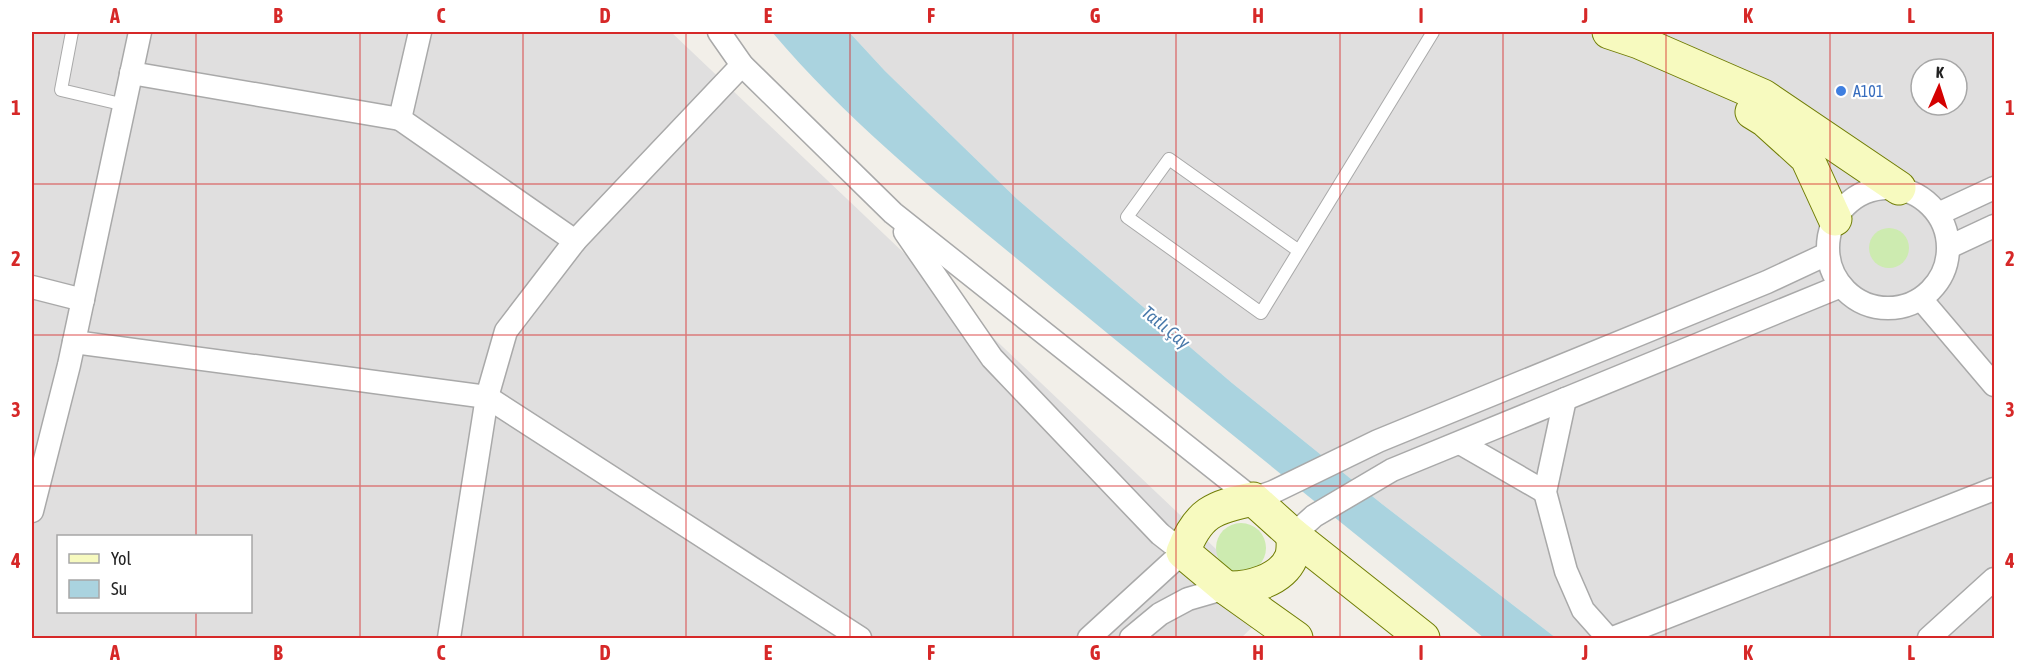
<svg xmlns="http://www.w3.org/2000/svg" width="2026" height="670" viewBox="0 0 2026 670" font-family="'Asap Condensed',sans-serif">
  <rect width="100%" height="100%" fill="#f2efe9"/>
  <!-- residential -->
  <g fill="#e0dfdf" fill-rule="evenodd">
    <path d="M 32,32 L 671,32 L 1275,605 L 1241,638 L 32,638 ZM 58,536 L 250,536 L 250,612 L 58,612 Z"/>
    <path d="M 849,32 L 1994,32 L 1994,638 L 1556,638 L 1382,504 L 1232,383 L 1017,199 L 885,71 ZM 1921,69 L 1957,69 L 1957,105 L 1921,105 Z"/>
  </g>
  <!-- grass -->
  <g fill="#cdebb0">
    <circle cx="1889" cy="248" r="20"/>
    <circle cx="1241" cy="548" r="25"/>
  </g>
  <!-- water -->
  <path fill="#aad3df" d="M 772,32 L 849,32 L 885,71 L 1017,199 L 1232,383 L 1382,504 L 1556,638 L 1484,638 C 1342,523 1198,408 1056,291 C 956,208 856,131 772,32 Z"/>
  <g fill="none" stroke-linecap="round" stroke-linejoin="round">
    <defs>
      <g id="lane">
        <path d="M 72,32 L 61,90 L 125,105"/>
        <path d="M 1299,251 L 1169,159 L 1127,217 L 1261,313 L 1433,32"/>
      </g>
      <g id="street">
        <path d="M 719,32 L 742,65 L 893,213 L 1253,499 L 1273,492 L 1378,441 L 1767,282 L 1827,254"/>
        <path d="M 131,73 L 400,119 L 420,32"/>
        <path d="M 400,119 L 575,241"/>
        <circle cx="1888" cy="248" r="60"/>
        <path d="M 1938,214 L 1994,188"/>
        <path d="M 905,232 L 992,358 L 1160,534 L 1183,552 L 1089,638"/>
        <path d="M 1949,247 L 1994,226"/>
        <path d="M 32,287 L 83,300"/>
        <path d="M 1921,299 L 1994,385"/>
        <path d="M 74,342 L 487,397 L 860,638"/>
        <path d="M 1565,399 L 1545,492 L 1566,571 L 1583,610 L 1608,638"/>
        <path d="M 1460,443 L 1545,492"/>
        <path d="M 32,511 L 69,365 L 140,32"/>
        <path d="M 1293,535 L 1314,516 L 1392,470 L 1841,286"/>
        <path d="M 449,638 L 487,397 L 506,331 L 575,241 L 742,65"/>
        <path d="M 1131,638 L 1160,614 L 1188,599 L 1226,588"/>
        <path d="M 1613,638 L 1994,489"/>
        <path d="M 1929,638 L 1994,579"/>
      </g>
      <g id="secondary">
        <path d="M 1609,32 L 1639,42 L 1763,96 L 1899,188"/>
        <path d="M 1752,112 L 1765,120 L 1807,158 L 1835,219"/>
        <path d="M 1226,588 C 1248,589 1281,581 1291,558 C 1294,551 1293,542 1293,535"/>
        <path d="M 1296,638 L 1226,588 L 1183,552 C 1198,513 1213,507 1253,499 L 1293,535 L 1423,638"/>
      </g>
    </defs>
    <!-- lane casing -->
    <use href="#lane" stroke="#a9a9a9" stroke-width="14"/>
    <!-- street casing -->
    <use href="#street" stroke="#a9a9a9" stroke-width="25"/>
    <!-- secondary casing -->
    <use href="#secondary" stroke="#707d05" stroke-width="35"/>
    <!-- lane -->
    <use href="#lane" stroke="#fff" stroke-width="12"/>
    <!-- street -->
    <use href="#street" stroke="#fff" stroke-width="22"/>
    <!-- secondary -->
    <use href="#secondary" stroke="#f7fabf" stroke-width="33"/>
  </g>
  <!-- grid -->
  <path fill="none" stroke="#d62828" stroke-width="1.5" stroke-opacity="0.55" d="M 196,32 L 196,536M 360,32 L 360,638M 523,32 L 523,638M 686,32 L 686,638M 850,32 L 850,638M 1013,32 L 1013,638M 1176,32 L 1176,638M 1340,32 L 1340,638M 1503,32 L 1503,638M 1666,32 L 1666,638M 1830,32 L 1830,638M 32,184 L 1994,184M 32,335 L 1994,335M 32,486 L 1994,486M 196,612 L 196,638"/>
  <!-- markers -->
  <circle fill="#3f7fe0" stroke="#fff" stroke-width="2" cx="1841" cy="91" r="6"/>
  <g text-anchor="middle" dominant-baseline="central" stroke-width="4.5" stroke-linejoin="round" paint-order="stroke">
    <!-- shop labels -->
    <g font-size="16" fill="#366cbe" stroke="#fff" text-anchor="start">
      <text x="1853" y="91">A101</text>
    </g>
    <!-- water labels -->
    <g font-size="18" font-style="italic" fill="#4a7aab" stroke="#fff">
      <text transform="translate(1166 327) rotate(39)">Tatlı Çay</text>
    </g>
  </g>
  <!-- border -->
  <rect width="2026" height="670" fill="none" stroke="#ffffff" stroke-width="66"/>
  <!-- legend -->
  <rect x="57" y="535" width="195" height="78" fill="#ffffff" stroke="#a7a7a7" stroke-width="1.5"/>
  <rect x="69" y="554" width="30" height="9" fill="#f7fabf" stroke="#a7a7a7" stroke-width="1.5"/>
  <text x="111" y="565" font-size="18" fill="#222222">Yol</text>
  <rect x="69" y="580" width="30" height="18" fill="#aad3df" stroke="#a7a7a7" stroke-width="1.5"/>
  <text x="111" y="595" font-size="18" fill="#222222">Su</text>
  <!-- north arrow -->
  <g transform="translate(1939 87) rotate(3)"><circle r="28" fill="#ffffff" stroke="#a7a7a7" stroke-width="1.5"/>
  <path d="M0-4.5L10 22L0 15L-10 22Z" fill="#d40000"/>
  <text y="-9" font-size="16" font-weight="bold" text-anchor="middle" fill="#222222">K</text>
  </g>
  <rect x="33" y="33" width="1960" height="604" fill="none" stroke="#d62828" stroke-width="2"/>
  <g font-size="20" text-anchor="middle" font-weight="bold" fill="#d62828">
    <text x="115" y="23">A</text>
    <text x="278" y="23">B</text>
    <text x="441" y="23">C</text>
    <text x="605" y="23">D</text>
    <text x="768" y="23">E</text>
    <text x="931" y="23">F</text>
    <text x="1095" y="23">G</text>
    <text x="1258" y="23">H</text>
    <text x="1421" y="23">I</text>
    <text x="1585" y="23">J</text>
    <text x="1748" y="23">K</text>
    <text x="1911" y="23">L</text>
    <text x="16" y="115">1</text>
    <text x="2010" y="115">1</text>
    <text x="16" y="266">2</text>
    <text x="2010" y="266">2</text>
    <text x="16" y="417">3</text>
    <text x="2010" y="417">3</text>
    <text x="16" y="568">4</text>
    <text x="2010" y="568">4</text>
    <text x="115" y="660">A</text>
    <text x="278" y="660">B</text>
    <text x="441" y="660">C</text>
    <text x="605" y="660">D</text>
    <text x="768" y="660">E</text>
    <text x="931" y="660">F</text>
    <text x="1095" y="660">G</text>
    <text x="1258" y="660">H</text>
    <text x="1421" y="660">I</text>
    <text x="1585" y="660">J</text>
    <text x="1748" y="660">K</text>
    <text x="1911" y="660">L</text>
  </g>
</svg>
